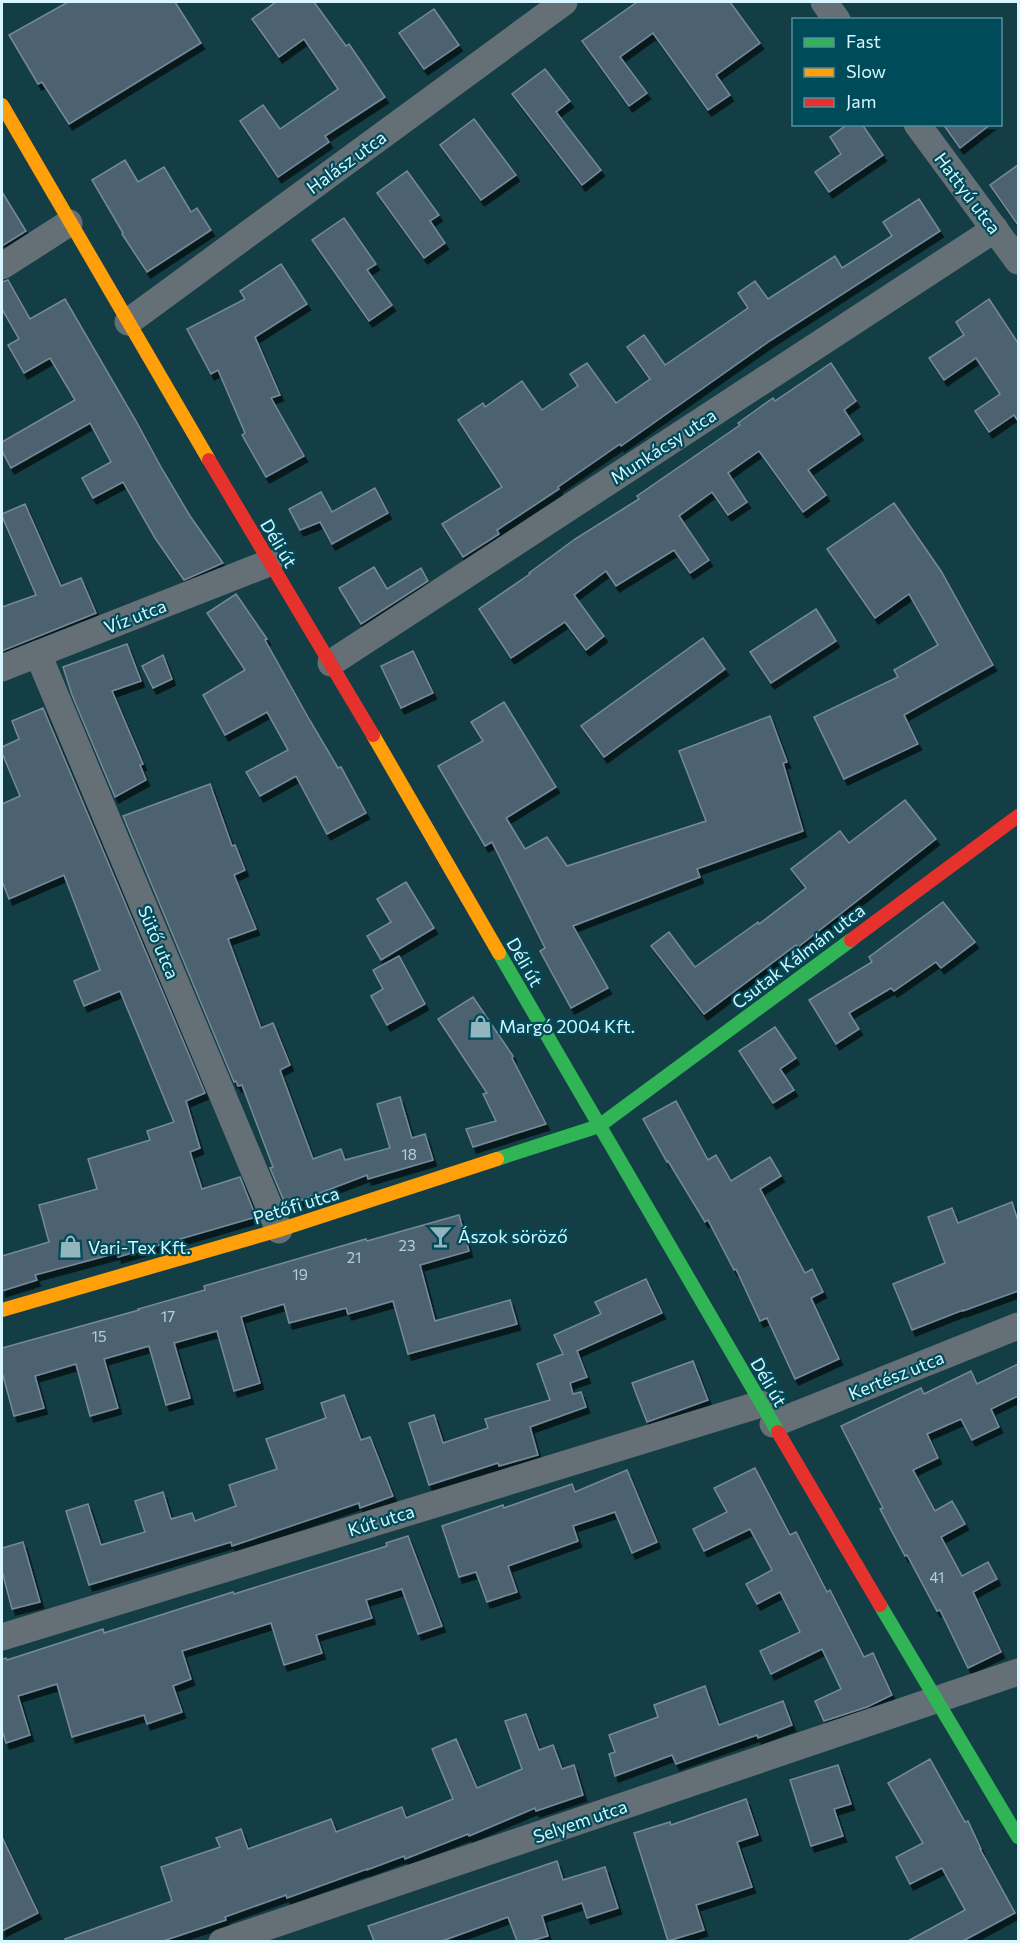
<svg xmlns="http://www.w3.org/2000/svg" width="1020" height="1943" viewBox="0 0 1020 1943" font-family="Commissioner,sans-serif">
  <defs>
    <filter id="shadow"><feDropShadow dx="3.5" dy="6" stdDeviation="0" flood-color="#0009"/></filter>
  </defs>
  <rect width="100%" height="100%" fill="#143e46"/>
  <!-- building -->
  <g fill="#4d6270" stroke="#758a9a" stroke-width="1.5" filter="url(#shadow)">
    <path d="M 68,2 L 175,2 L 201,43 L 69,124 L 42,82 L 38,84 L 9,35 Z"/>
    <path d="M 276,2 L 314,2 L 346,46 L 349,44 L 385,97 L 325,136 L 329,142 L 278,177 L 240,121 L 263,105 L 280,129 L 338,89 L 304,39 L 279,57 L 252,19 Z"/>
    <path d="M 637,2 L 730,2 L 760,43 L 716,75 L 730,95 L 708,110 L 653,33 L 620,57 L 647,93 L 629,106 L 582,41 Z"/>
    <path d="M 434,9 L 459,45 L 424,69 L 399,33 Z"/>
    <path d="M 545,69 L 570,101 L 556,112 L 601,170 L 582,185 L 512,94 Z"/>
    <path d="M 474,119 L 516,175 L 481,200 L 440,145 Z"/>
    <path d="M 848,124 L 862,124 L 883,155 L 829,192 L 815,172 L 841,154 L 830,137 Z"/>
    <path d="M 943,124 L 991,124 L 960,148 Z"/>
    <path d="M 125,160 L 138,182 L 164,167 L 191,212 L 197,208 L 211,230 L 147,272 L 122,234 L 123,233 L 92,180 Z"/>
    <path d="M 1018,165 L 1018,225 L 990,185 Z"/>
    <path d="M 407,171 L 439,215 L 430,221 L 445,243 L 424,258 L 377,193 Z"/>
    <path d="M 2,192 L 26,231 L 2,246 Z"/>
    <path d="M 919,199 L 940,231 L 771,340 L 621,446 L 620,444 L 558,487 L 559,489 L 497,530 L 499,534 L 463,557 L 442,524 L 502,487 L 458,420 L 483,403 L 485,407 L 522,381 L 542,410 L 578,386 L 570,374 L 587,363 L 616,403 L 650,379 L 627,347 L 644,335 L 665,365 L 748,308 L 738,293 L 755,281 L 768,299 L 835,256 L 842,268 L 892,236 L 883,222 Z"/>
    <path d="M 344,218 L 376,264 L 367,270 L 392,305 L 369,321 L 312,240 Z"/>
    <path d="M 281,264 L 307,304 L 255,337 L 280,395 L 271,398 L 304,456 L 266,477 L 242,435 L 245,433 L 218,370 L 211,374 L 187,329 L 245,299 L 240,291 Z"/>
    <path d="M 8,280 L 30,319 L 65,299 L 136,421 L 162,469 L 190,516 L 223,563 L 184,580 L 155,538 L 123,482 L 93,498 L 82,478 L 111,462 L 90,423 L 11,468 L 2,451 L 2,442 L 75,400 L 50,358 L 24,373 L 8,345 L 19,339 L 2,309 L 2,282 Z"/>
    <path d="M 989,299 L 1018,343 L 1018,421 L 1014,415 L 989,432 L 975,411 L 1000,394 L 976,358 L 944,380 L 929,358 L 964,335 L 956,322 Z"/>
    <path d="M 831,363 L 856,401 L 844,410 L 860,434 L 808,470 L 826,495 L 803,512 L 759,451 L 728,473 L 747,502 L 728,515 L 712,492 L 679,516 L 709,560 L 690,573 L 674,550 L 616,586 L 606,571 L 574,595 L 604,636 L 586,650 L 565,622 L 511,658 L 479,609 L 530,574 L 529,573 L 575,539 L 639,499 L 637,496 L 740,425 L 738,423 L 773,398 L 775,401 Z"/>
    <path d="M 375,488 L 388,513 L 332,544 L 320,522 L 300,530 L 289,509 L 321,492 L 332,512 Z"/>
    <path d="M 894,503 L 941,571 L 993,665 L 904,715 L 918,744 L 844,779 L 814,717 L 898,677 L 894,670 L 938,645 L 909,594 L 875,618 L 827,549 Z"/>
    <path d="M 25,504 L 61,586 L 81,578 L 96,613 L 2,651 L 2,607 L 36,595 L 2,516 L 2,514 Z"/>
    <path d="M 374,567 L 387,589 L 421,568 L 428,581 L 361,624 L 339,588 Z"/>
    <path d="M 236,594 L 267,639 L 265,640 L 309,719 L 338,768 L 341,767 L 366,813 L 327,834 L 296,776 L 260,796 L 246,772 L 288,750 L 267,712 L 225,735 L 203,695 L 245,670 L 207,613 Z"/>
    <path d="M 816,609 L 836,641 L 771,683 L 750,652 Z"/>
    <path d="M 703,638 L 725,669 L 604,757 L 581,726 Z"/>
    <path d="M 127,644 L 141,681 L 112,691 L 143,764 L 140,765 L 146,780 L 115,797 L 72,695 L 63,667 Z"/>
    <path d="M 413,651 L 433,693 L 401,708 L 381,666 Z"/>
    <path d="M 163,655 L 172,679 L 153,688 L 142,666 Z"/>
    <path d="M 504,702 L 556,787 L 506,818 L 525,849 L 547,837 L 567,866 L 706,821 L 679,751 L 770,716 L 787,762 L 783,763 L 803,831 L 697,869 L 700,877 L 573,926 L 608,988 L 571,1008 L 540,951 L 545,948 L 492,842 L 485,846 L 438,766 L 483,741 L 471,722 Z"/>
    <path d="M 43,708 L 205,1093 L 186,1101 L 200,1148 L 190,1152 L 202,1189 L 240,1177 L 256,1217 L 118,1257 L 117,1253 L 35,1275 L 37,1280 L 2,1291 L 2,1256 L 49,1242 L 39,1205 L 97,1189 L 88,1159 L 150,1140 L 147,1131 L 174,1122 L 120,991 L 84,1006 L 74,981 L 100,970 L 64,875 L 9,899 L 2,881 L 2,804 L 20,796 L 2,753 L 2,747 L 19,739 L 12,721 Z"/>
    <path d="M 210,784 L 232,846 L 235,845 L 245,870 L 234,875 L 256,929 L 228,939 L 261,1028 L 273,1023 L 290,1065 L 280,1070 L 313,1159 L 341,1149 L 345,1160 L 390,1148 L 377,1104 L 400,1097 L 412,1138 L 425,1134 L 433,1160 L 368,1179 L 367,1175 L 286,1206 L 270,1168 L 273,1167 L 242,1085 L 238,1086 L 236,1081 L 234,1082 L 123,816 Z"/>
    <path d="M 905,800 L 936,839 L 798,947 L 796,945 L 704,1014 L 651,946 L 669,932 L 695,967 L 758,922 L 759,924 L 806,888 L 791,869 L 840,831 L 849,843 Z"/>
    <path d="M 406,882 L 434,928 L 381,960 L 367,936 L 391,922 L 377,899 Z"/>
    <path d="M 943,902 L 975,942 L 941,968 L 936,962 L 894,991 L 891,988 L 849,1013 L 859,1029 L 836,1044 L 809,1000 L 872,962 L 869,957 Z"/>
    <path d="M 399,956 L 425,1004 L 387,1025 L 371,996 L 383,989 L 373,970 Z"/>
    <path d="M 473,997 L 513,1056 L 512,1058 L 546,1124 L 473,1147 L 466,1129 L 496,1121 L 483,1094 L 487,1093 L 438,1019 Z"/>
    <path d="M 775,1027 L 796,1058 L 780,1069 L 794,1090 L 773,1103 L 739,1051 Z"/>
    <path d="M 676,1101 L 708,1160 L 716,1155 L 731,1181 L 770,1157 L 781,1176 L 760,1189 L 805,1273 L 812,1269 L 823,1292 L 811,1298 L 839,1359 L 795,1379 L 767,1318 L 760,1321 L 736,1269 L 734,1270 L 708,1220 L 705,1222 L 668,1161 L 667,1162 L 643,1119 Z"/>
    <path d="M 1012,1202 L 1018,1221 L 1018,1291 L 963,1311 L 963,1310 L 912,1330 L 893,1284 L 945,1263 L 928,1217 L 952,1208 L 958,1223 Z"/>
    <path d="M 459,1215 L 469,1251 L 420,1265 L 435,1321 L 510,1300 L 517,1324 L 408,1354 L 393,1301 L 348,1314 L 346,1308 L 289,1323 L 284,1304 L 241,1317 L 260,1383 L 234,1391 L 217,1331 L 174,1343 L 190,1398 L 166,1405 L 149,1346 L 104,1359 L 118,1408 L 90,1416 L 76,1364 L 35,1376 L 44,1408 L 14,1416 L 2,1372 L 2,1348 L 139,1310 L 138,1309 L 205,1290 L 204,1286 L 366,1239 L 367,1241 Z"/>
    <path d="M 646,1279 L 662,1313 L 577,1351 L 587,1377 L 570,1383 L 573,1394 L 581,1392 L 586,1407 L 530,1427 L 538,1455 L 499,1466 L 498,1463 L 429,1485 L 409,1423 L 434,1415 L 443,1443 L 488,1428 L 485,1419 L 550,1400 L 537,1364 L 563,1354 L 554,1335 L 601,1314 L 595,1302 Z"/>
    <path d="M 693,1361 L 708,1400 L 647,1422 L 632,1383 Z"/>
    <path d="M 1018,1364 L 1018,1396 L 991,1409 L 999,1427 L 972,1440 L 961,1419 L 927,1434 L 938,1458 L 913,1470 L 935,1511 L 952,1501 L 965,1524 L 941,1537 L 962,1576 L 988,1562 L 997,1579 L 973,1592 L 1001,1652 L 968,1668 L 940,1610 L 937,1611 L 907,1555 L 905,1556 L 880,1509 L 883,1508 L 841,1426 L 921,1388 L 924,1394 L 971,1371 L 977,1384 Z"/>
    <path d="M 344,1395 L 361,1440 L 370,1437 L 393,1496 L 360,1508 L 359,1503 L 232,1546 L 231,1542 L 89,1585 L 66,1511 L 88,1504 L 101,1545 L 145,1532 L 135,1501 L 163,1492 L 171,1519 L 192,1513 L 195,1521 L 236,1506 L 229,1485 L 277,1469 L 266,1439 L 326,1418 L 321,1403 Z"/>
    <path d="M 755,1468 L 790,1535 L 796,1532 L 827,1592 L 830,1590 L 864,1657 L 873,1653 L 892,1695 L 867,1707 L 824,1721 L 815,1701 L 841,1689 L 822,1649 L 771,1674 L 760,1651 L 800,1632 L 780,1592 L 757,1604 L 746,1584 L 772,1570 L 750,1529 L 704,1551 L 693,1529 L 727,1512 L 714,1488 Z"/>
    <path d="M 627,1470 L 657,1542 L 632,1553 L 615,1512 L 573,1526 L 578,1541 L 508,1566 L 517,1592 L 487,1602 L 476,1572 L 459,1577 L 442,1526 L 503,1505 L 504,1508 L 572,1484 L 575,1492 Z"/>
    <path d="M 408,1536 L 442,1626 L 418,1634 L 402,1589 L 366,1600 L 372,1618 L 316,1635 L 322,1653 L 284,1665 L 271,1623 L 182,1651 L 191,1679 L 173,1686 L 182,1712 L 147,1724 L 144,1715 L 72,1737 L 57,1684 L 18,1696 L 30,1735 L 6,1743 L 2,1730 L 2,1659 L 6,1658 L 7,1660 L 103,1629 L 104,1633 L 233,1592 L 234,1594 L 387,1546 L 386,1543 Z"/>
    <path d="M 23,1542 L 40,1602 L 12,1609 L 2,1571 L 2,1548 Z"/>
    <path d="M 705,1686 L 719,1725 L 783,1701 L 792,1725 L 758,1738 L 757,1735 L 676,1764 L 672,1755 L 615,1776 L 609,1754 L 615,1752 L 609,1735 L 658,1717 L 654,1705 Z"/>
    <path d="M 526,1714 L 539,1750 L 553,1745 L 562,1769 L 574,1765 L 583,1795 L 536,1811 L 535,1808 L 469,1836 L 468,1834 L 405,1859 L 404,1856 L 367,1870 L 367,1869 L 287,1898 L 286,1895 L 225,1917 L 226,1920 L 163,1941 L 66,1941 L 65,1939 L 172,1901 L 161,1867 L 220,1847 L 216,1838 L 241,1829 L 248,1849 L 331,1819 L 336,1832 L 402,1807 L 406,1818 L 453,1799 L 432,1749 L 456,1739 L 477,1788 L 522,1769 L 505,1721 Z"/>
    <path d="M 930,1759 L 965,1822 L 968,1821 L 981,1849 L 980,1849 L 1015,1913 L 963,1941 L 908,1941 L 965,1910 L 942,1868 L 910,1884 L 896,1857 L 923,1843 L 888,1783 Z"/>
    <path d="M 838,1765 L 851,1804 L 834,1809 L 843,1836 L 811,1846 L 790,1780 Z"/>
    <path d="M 746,1799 L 758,1835 L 737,1842 L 752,1887 L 696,1905 L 704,1930 L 668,1941 L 634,1833 L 670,1822 L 671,1825 Z"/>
    <path d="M 2,1837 L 38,1913 L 2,1931 Z"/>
    <path d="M 557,1861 L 563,1880 L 605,1867 L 618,1908 L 587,1918 L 582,1903 L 542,1916 L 548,1936 L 531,1941 L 517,1941 L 508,1917 L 442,1941 L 374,1941 L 368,1926 Z"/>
  </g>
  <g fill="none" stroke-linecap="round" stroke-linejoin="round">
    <!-- street -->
    <g stroke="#646f76" stroke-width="27">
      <path d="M 824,2 L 837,20"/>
      <path d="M 917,124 L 1018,261"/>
      <path d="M 2,266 L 69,223"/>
      <path d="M 128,322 L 564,2"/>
      <path d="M 38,654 L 279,1230"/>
      <path d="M 331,663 L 995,229"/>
      <path d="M 2,668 L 269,563"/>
      <path d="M 773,1424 L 1018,1326"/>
      <path d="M 2,1637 L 761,1404"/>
      <path d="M 222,1942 L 1018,1672"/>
    </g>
    <!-- fast -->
    <g stroke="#30b455" stroke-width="14">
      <path d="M 499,953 L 778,1432"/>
      <path d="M 497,1159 L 599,1126 L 851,940"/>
      <path d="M 880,1605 L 1018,1837"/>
    </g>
    <!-- slow -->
    <g stroke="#ff9f0a" stroke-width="14">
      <path d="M 2,105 L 209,460"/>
      <path d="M 373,735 L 499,953"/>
      <path d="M 2,1310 L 279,1230 L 497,1159"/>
    </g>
    <!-- jam -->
    <g stroke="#e5322d" stroke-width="14">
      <path d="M 209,460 L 373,735"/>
      <path d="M 851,940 L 1018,816"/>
      <path d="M 778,1432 L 880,1605"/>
    </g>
  </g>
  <!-- icons -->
  <defs>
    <symbol id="shop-bare" viewBox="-9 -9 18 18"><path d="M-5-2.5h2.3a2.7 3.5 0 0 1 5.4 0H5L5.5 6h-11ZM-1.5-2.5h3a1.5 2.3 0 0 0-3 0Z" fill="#93b6be" stroke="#004b5a" stroke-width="2.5" paint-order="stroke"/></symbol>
    <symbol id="bar-bare" viewBox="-9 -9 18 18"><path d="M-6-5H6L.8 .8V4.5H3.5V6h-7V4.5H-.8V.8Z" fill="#93b6be" stroke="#004b5a" stroke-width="2.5" paint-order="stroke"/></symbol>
  </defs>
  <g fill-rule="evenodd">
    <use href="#shop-bare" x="464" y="1010" width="33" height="33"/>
    <use href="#bar-bare" x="424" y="1220" width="33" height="33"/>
    <use href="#shop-bare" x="54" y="1230" width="33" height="33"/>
  </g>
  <g text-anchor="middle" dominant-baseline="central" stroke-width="4.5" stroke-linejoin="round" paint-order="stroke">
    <!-- number labels -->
    <g font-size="15" fill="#b4d1db">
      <text x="409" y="1154">18</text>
      <text x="407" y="1245">23</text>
      <text x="354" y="1257">21</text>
      <text x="300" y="1274">19</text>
      <text x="168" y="1316">17</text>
      <text x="99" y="1336">15</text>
      <text x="937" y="1577">41</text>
    </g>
    <!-- street labels -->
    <g font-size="18" fill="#d7f6ff" stroke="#004b5a">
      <text transform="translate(346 162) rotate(-36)">Halász utca</text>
      <text transform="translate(968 193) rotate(53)">Hattyú utca</text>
      <text transform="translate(663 446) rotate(-33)">Munkácsy utca</text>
      <text transform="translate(279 543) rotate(59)">Déli út</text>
      <text transform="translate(135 616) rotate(-21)">Víz utca</text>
      <text transform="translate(159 942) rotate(67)">Sütő utca</text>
      <text transform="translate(798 956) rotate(-37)">Csutak Kálmán utca</text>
      <text transform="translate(525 962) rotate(60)">Déli út</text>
      <text transform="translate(296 1205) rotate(-17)">Petőfi utca</text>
      <text transform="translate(896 1375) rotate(-22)">Kertész utca</text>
      <text transform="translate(769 1382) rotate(60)">Déli út</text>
      <text transform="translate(381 1520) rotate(-17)">Kút utca</text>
      <text transform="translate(580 1821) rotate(-19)">Selyem utca</text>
    </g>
    <!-- poi labels -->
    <g font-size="18" fill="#d7f6ff" stroke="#004b5a" text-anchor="start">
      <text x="499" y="1026">Margó 2004 Kft.</text>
      <text x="458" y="1236">Ászok söröző</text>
      <text x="88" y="1247">Vari-Tex Kft.</text>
    </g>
  </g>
  <!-- border -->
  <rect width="1020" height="1943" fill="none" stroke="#d7f6ff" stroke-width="6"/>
  <!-- legend -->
  <rect x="792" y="18" width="210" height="108" fill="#004b5a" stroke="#568f9c" stroke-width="1.5"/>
  <rect x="804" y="38" width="30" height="9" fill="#30b455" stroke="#568f9c" stroke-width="1.5"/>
  <text x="846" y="48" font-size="18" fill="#d7f6ff">Fast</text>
  <rect x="804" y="68" width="30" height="9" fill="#ff9f0a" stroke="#568f9c" stroke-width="1.5"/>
  <text x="846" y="78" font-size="18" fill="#d7f6ff">Slow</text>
  <rect x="804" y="98" width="30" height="9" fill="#e5322d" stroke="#568f9c" stroke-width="1.5"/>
  <text x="846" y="108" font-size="18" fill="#d7f6ff">Jam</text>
</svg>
